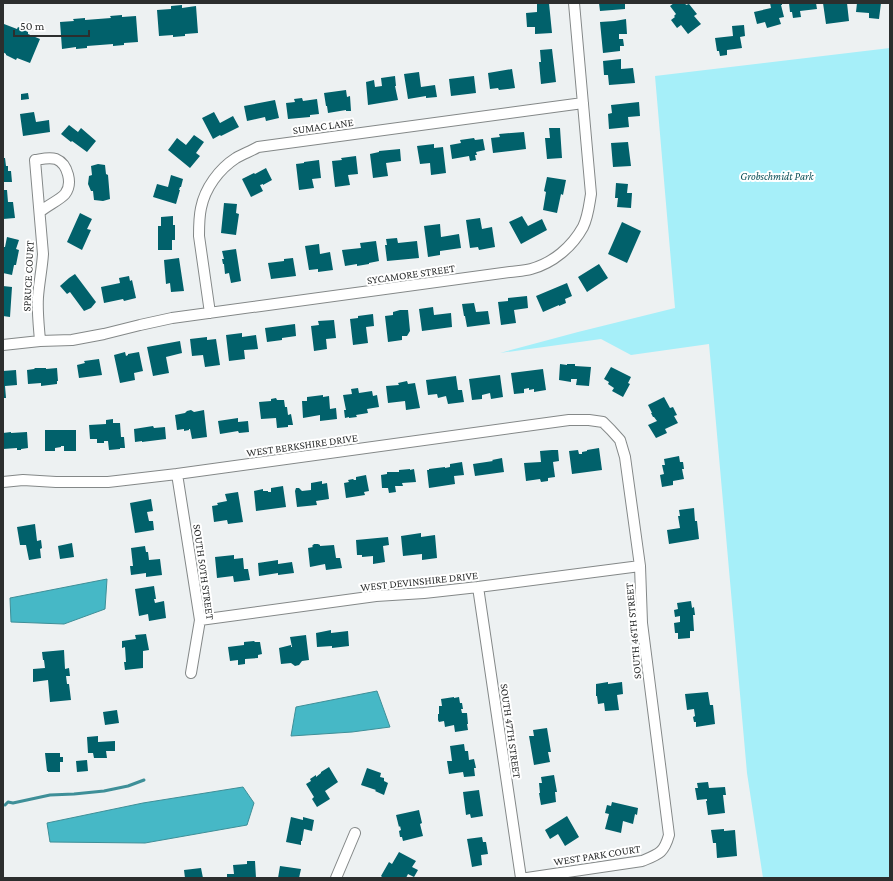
<svg xmlns="http://www.w3.org/2000/svg" width="893" height="881" viewBox="0 0 893 881" font-family="'Crimson Pro',serif">
<rect width="100%" height="100%" fill="#edf1f2"/>
<!-- green -->
<path fill="#a6eff9" d="M890,48V878H763L747,773L709,344L631,355L601,339L500,353L578,332L675,308L655,76Z"/>
<!-- water -->
<path fill="#46b8c6" stroke="#3e8f98" d="M107,579L105,609L64,624L11,622L10,598Z
M377,691L390,727L352,732L291,736L296,707Z
M243,787L254,803L247,825L145,843L50,842L47,823L143,803Z"/>
<g fill="none" stroke-linecap="round" stroke-linejoin="round">
<!-- stream -->
<path stroke="#3e8f98" stroke-width="3" d="M5,805L8,802L13,803L50,795L74,794L104,791L128,786L144,780"/>
</g>
<!-- building -->
<path fill="#01616b" d="M549,3L552,33L535,34V27H527L526,13L537,12V4Z
M599,3H625V9L600,11Z
M674,3H685L686,5L689,4L697,14L694,16L701,24L688,34L681,25L677,28L671,20L675,17L674,16L676,14L670,6Z
M770,3H782V5H781L784,17L779,18L781,24L767,28L765,22L757,24L754,12L771,8Z
M789,3H816L817,9L800,11L801,17L793,18L792,12H790Z
M823,3H847L849,21L826,24Z
M857,3H881L879,19L869,18V13L856,12Z
M182,5V8L196,6L198,33L185,34V36L173,37V35L159,36L157,10L171,9V6Z
M122,15V17L136,16L138,42L124,43V45L113,46V44L87,46V48L76,49V47L62,49L60,22L74,21L73,19L85,18V20L111,18L110,16Z
M626,19L627,34H619V39H623L624,46H620V51L603,53L600,22L615,21Z
M4,24L17,29L18,27L28,32V34L40,39L30,63L17,58L16,60L6,55V54L3,52V27Z
M744,25L745,36L740,37L742,48L727,50V55L720,56L719,51H717L715,38L733,36L732,26Z
M552,49L556,82L541,84L539,62H541L540,50Z
M621,59V69L633,68L635,83L609,85L608,75H604L603,61Z
M512,69L515,88L499,90L498,88L490,89L488,73Z
M419,72L421,87L435,85L437,97L426,98V96L408,99L404,74Z
M395,76L396,86H395L398,100L368,105L366,82L374,80L375,87L382,86L381,78Z
M474,76L476,93L451,96L449,79Z
M346,90L347,97L350,96L351,111H346V110L328,113L327,106H326L324,93Z
M28,93L29,99L21,100V94Z
M302,98L303,101L317,99L319,114L310,115V117L288,119L286,103L295,102L294,99Z
M275,100L279,118L266,121L265,117L247,121L244,106Z
M639,102L640,116L628,117L629,127L609,129L608,114L612,113L611,105Z
M34,112L36,122L49,120L50,132L23,136L20,114Z
M214,112L220,123L233,116L239,127L221,136L220,135L213,139L202,118Z
M69,125L78,132L81,128L96,141L87,152L72,141L71,142L61,134Z
M549,128H560L562,158L547,159L545,138H550Z
M524,132L526,149L493,153L491,138L500,137L499,134Z
M194,135L204,142L196,153L200,156L190,168L168,150L177,138L186,145Z
M474,138L475,140L483,139L485,150L476,152L477,155H475L476,160L470,161L469,156L452,159L450,145L461,143L460,140Z
M628,142L631,166L613,167L611,143Z
M434,144V148L443,147L446,173L431,175L430,163L420,164L417,146Z
M400,149L401,161L386,163L388,176L373,178L370,154L379,152V151Z
M356,156L358,174L348,175L350,185L335,187L332,161L342,160L341,158Z
M3,158H5L6,166H8V171H11L12,182H3Z
M319,160L321,178L312,179L314,188L299,190L296,164L304,163V162Z
M98,164L105,165L106,174L108,175L110,199L103,201L94,200L93,191H91L88,184L89,176L92,175L91,166Z
M266,168L272,180L263,185V184L260,185L263,191L251,197L242,179L254,173L255,174Z
M171,175L183,179L181,187H180L179,190H180L176,204L153,197L157,184L168,187Z
M547,177L566,180L563,195L561,194L557,213L543,210L546,192L544,191Z
M616,183L628,184L627,193H632L631,208L617,207L618,198H615Z
M3,190H7L8,202H13L15,218L3,219Z
M224,203L237,204L236,213L239,214L236,235L221,233Z
M80,213L92,219L87,229L91,230L82,250L67,242Z
M173,216V225H175V240H172V250H158V226H161V217Z
M522,216L528,226L542,219L547,230L521,244L509,222Z
M480,218L482,229L492,227L495,247L479,250L478,247L470,248L466,220Z
M622,222L641,231L627,263L608,254Z
M440,224L441,237L459,234L461,248L440,251V255L428,257L424,226Z
M7,237L19,240L16,249L19,250L16,265H14L12,275L3,273V249L4,247H5Z
M397,238L398,243L417,241L419,258L387,261L385,245H387L386,239Z
M376,241L379,261L369,263V264L357,266V264L345,266L342,250L361,248L360,243Z
M319,244L320,254L330,252L333,270L318,272V269L309,270L305,246Z
M236,249L241,281L231,283L229,273L225,274L224,264H223L222,259H224L222,251Z
M179,258L184,291L171,292L170,283L166,284L164,260Z
M293,258L296,276L271,279L268,263L284,261V259Z
M599,264L608,278L587,292L578,277Z
M75,274L96,302L91,308L84,311L70,292L67,294L60,286L69,278Z
M129,276L130,281L132,280L136,298L124,301L123,299L104,303L101,287L120,283L119,278Z
M567,283L572,296L565,299L566,303L559,306V305L543,312L536,296Z
M3,286L12,287L10,317L3,316Z
M527,296L528,308L514,310L516,323L501,325L498,302L508,301V298Z
M474,303L476,312L488,311L490,324L467,327L465,316H464L462,304Z
M433,307L434,315L451,313L452,327L422,331L419,309Z
M400,310H408L410,331L407,336H402V340L388,342L385,316L393,315V312Z
M373,314L374,326L366,327L368,343L353,345L350,319L358,318V316Z
M334,320L336,338L326,339L327,349L314,351L311,326L319,325L318,321Z
M295,324L296,336L282,338V340L267,342L265,328Z
M242,333V337L256,335L258,349L244,350L245,359L229,361L226,335Z
M207,337V340L216,339L220,365L205,367L203,355L192,356L190,339Z
M180,341L182,353L166,357L169,373L153,376L147,347Z
M125,352L126,356L128,355V354L139,352L143,371L134,373L135,380L120,383L114,355Z
M99,359L102,375L79,378L77,365L85,363L84,361Z
M560,364L567,365V364H575V366L591,367L589,386L576,385L577,379H571V382L559,380Z
M611,367L631,377L628,383L630,384L623,397L612,391L614,388L608,384L609,382L604,379Z
M35,368H46V369L57,368L58,381H57V384L41,386V383L28,384L27,370L34,369Z
M543,369L546,390L534,392V389L529,390V388L524,389V393L514,394L511,373Z
M16,370L17,385L5,386L6,398H3V371Z
M500,375L503,397L491,399L490,393L482,395V399L472,400L469,379Z
M456,376L458,390H462L464,402L448,404L446,396L438,398L437,394L428,395L426,380Z
M407,381L408,384L415,383L420,408L406,410L405,401L388,403L386,386L399,385L398,383Z
M358,388L359,393L372,391L373,396L377,395L379,407L367,409L368,413L356,415L357,417L349,418V417L345,418L344,410H346L343,395L352,394L351,389Z
M323,395V397L329,396L330,409L336,408L337,419L320,421V415L303,418L302,401H307V397Z
M664,397L670,408L673,407L677,415L674,416L678,423L665,429L667,433L656,438L648,425L657,421L654,417H653L651,413H652L648,405Z
M276,398L277,400H284L285,407H287L288,415L291,414L293,425H288V427L277,428L276,418L261,419L259,402L271,401V399Z
M191,410L194,412L204,410L207,437L192,439L190,429H189V430L184,431V429L177,430L175,415L185,413L187,411Z
M238,418V422L248,421L249,432L239,433L238,431L220,434L218,421Z
M113,419V423H120L121,437H124L125,448H120V449L109,450L108,441H104V443H97V439H90L89,425L106,424V420Z
M153,426L154,428L165,427L166,439L142,442V441L135,442L134,429Z
M45,430H76V451H64V446H61V447L55,448V451H45Z
M11,432V433L27,432L28,448L21,449V450H17V448L3,449V433Z
M599,448L602,470L572,474L569,451L578,450L579,454H582V452L587,451V450Z
M552,450H558L559,461L553,462L555,477L548,478V481L541,482L540,479L526,481L524,463L541,462L540,451Z
M679,456L680,462H683L684,469H682L684,479L673,481V485L662,487L660,475L664,474L662,465H665L664,459Z
M502,458L504,472L475,476L473,464L493,461L492,460Z
M462,462L464,475L454,476L455,484L429,488L427,470H429V469L445,467V468L450,467V464Z
M410,469V470L414,469L416,482L402,483L403,486H395L396,492L389,493L388,488H382L381,475L387,474V472H399V470Z
M366,475L369,491L364,492L365,495L346,498L344,483L349,482L348,480L353,479L354,480H356V477Z
M322,481V484L327,483L329,499L316,501L317,505L297,507L295,491L296,488H299L302,491L311,490V483Z
M283,486L286,507L256,511L254,491L263,489V491H268V492H271V488Z
M238,492L243,522L228,524L227,520L214,522L212,506L218,505L217,503L227,501L225,494Z
M151,499L153,511L147,512L149,521H153L154,530L135,533L130,503Z
M694,508L695,521H697L699,539L669,544L667,530L680,528L678,516H680L679,510Z
M35,524L37,541L41,540L42,548L40,549L41,558L29,560L26,545H20L17,527Z
M421,533V537L435,535L437,558L422,560V554L403,556L401,536Z
M388,537L389,545L383,546L385,562L373,564V556L362,557V555H357L356,540Z
M72,543L74,557L60,559L58,546Z
M314,544H318L320,545V546L334,545L336,558H340L342,568L326,570L325,564L310,567L308,548L313,547L312,546Z
M145,546L146,552H148L149,560L160,559L162,575L146,577V573L131,575L130,566H133L131,548Z
M234,555V559L243,558L244,569H248L250,580L234,582L233,576L217,578L215,557Z
M278,560V564L292,562L294,573L278,575V573L259,576L258,563Z
M154,586L156,599H154L155,603L164,601L166,618L149,621L148,614L139,616L135,589Z
M691,601L692,608L694,607L695,615H693L694,631H690V638L678,639V633H675L674,623L680,622V616L675,617L674,610L678,609L677,603Z
M331,630V633L348,631L349,646L332,648V646L317,647L316,633Z
M146,634L149,650L143,651V668L125,670L124,662H126L125,647L122,648V641L136,639L135,635Z
M306,635L309,660L302,661L299,665L295,666L291,663L281,664L279,648L291,645V647H292L290,637Z
M254,641L255,642H260L262,654L258,655V658L245,659V664L238,665V660L230,661L228,647L244,645V642Z
M64,650L65,669L69,668L70,676H66L67,684H69L71,700L50,702L48,680L33,682V669L45,668L44,660H43L42,652Z
M608,682V684L622,682L623,694L617,695L619,710L605,711L604,703L598,704L597,696H596V684Z
M708,692L710,705H713L715,724L696,727V722H694L693,717L695,716L694,709L687,710L685,694Z
M454,697V698L459,697L460,703H462L463,709H461L462,713H467L468,724H467L468,730L455,732L454,725L445,727L444,721L439,722L438,720V714H439V706H442L441,699Z
M117,710L119,723L105,725L103,712Z
M547,728L551,752H548L550,762L534,765L529,736H534L533,730Z
M98,736V742L115,741V751H106L107,758H94L93,753H88L87,737Z
M464,744L465,751H468L469,760L474,759L476,768H474L475,776L464,777L463,772L449,774L447,761H452L450,746Z
M45,753H60V757H63V762H60V772H48V771H47Z
M87,760L88,771L77,772L76,761Z
M329,767L338,782L325,791L330,799L317,807L312,799L314,797L306,784L311,781L310,779L316,775V777L321,773V772Z
M367,768L381,773L380,777L384,778V781L388,783L384,795L375,791L376,790L361,785Z
M554,775L557,792H555L556,802L541,805L539,793H540L539,783H542L541,777Z
M708,782L709,788L725,787L726,795H723L725,813L708,815L706,801H707V799L697,800L695,788H698L697,783Z
M479,790L483,816L471,818L470,814L466,815L463,792Z
M612,802L638,808L637,815L635,814L633,824L623,821L621,833L605,829L609,814L605,813L607,805L611,806Z
M419,810L422,823L420,824L423,836L403,841L402,837H400L399,831L401,830L400,826L399,827L396,815Z
M567,816L579,837L565,846L558,834L550,839L545,830Z
M291,817L303,820V817L314,820L312,831L304,829L302,841H301V845L286,842Z
M724,829V831L735,830L737,856L717,858L716,843H713L711,830Z
M482,837L483,842H486L488,854L481,855L482,865L472,867L467,839Z
M399,852L416,861L412,867L418,870L414,877L408,874L406,878H383L381,876L389,862L392,864Z
M247,861H255L256,878H227V874H234L233,865L247,864Z
M280,866L301,869L299,878H278Z
M201,868L203,878H185L184,870Z"/>
<g fill="none" stroke-linecap="round" stroke-linejoin="round">
<!-- minor casing -->
<g stroke="#848888" stroke-width="12">
<path id="minor" d="M40,212C46,206 60,200 65,194C73,184 68,164 56,159C49,157 42,159 35,160L43,254C42,269 39,283 38,297C37,312 39,327 40,341
M210,313L199,236C199,226 199,217 201,208C205,188 219,169 236,158C243,154 251,151 258,147L583,103
M3,345L40,341L72,340L104,334L140,325L172,318L510,272C517,271 524,271 531,269C553,263 572,247 583,227C588,217 589,206 591,194L574,3
M177,474L200,620L191,673
M3,482L23,480L56,482H108L177,474L569,420H589L603,422L611,430L620,440L625,457L640,566L642,623L669,835C664,853 659,854 642,861L527,878
M478,587L521,878
M200,620L376,596L424,593L478,587L640,566
M336,878L355,833"/>
</g>
<!-- minor -->
<use href="#minor" stroke="#fff" stroke-width="10"/>
</g>
<g text-anchor="middle" stroke-width="4" stroke-linejoin="round" paint-order="stroke">
<!-- street labels -->
<g font-size="11" fill="#2c2e2e" stroke="#fff">
<text transform="translate(323 126) rotate(-8)" y="4">SUMAC LANE</text>
<text transform="translate(411 274) rotate(-8)" y="4">SYCAMORE STREET</text>
<text transform="translate(28 276) rotate(-87)" y="4">SPRUCE COURT</text>
<text transform="translate(302 445) rotate(-8)" y="4">WEST BERKSHIRE DRIVE</text>
<text transform="translate(204 572) rotate(82)" y="4">SOUTH 50TH STREET</text>
<text transform="translate(419 581) rotate(-6)" y="4">WEST DEVINSHIRE DRIVE</text>
<text transform="translate(633 631) rotate(-95)" y="4">SOUTH 46TH STREET</text>
<text transform="translate(511 731) rotate(82)" y="4">SOUTH 47TH STREET</text>
<text transform="translate(597 855) rotate(-9)" y="4">WEST PARK COURT</text>
</g>
<!-- park labels -->
<g font-size="11" font-style="italic" fill="#0e5159" stroke="#fff">
<text x="777" y="180">Grobschmidt Park</text>
</g>
</g>
<!-- border -->
<rect width="893" height="881" fill="none" stroke="#2c2e2e" stroke-width="8"/>
<!-- scale -->
<path d="M14 30v6h75v-6" fill="none" stroke="#2c2e2e" stroke-width="2"/>
<text x="20" y="30" font-size="12" fill="#2c2e2e" stroke="#ffffff" stroke-width="3" paint-order="stroke">50 m</text>
</svg>
